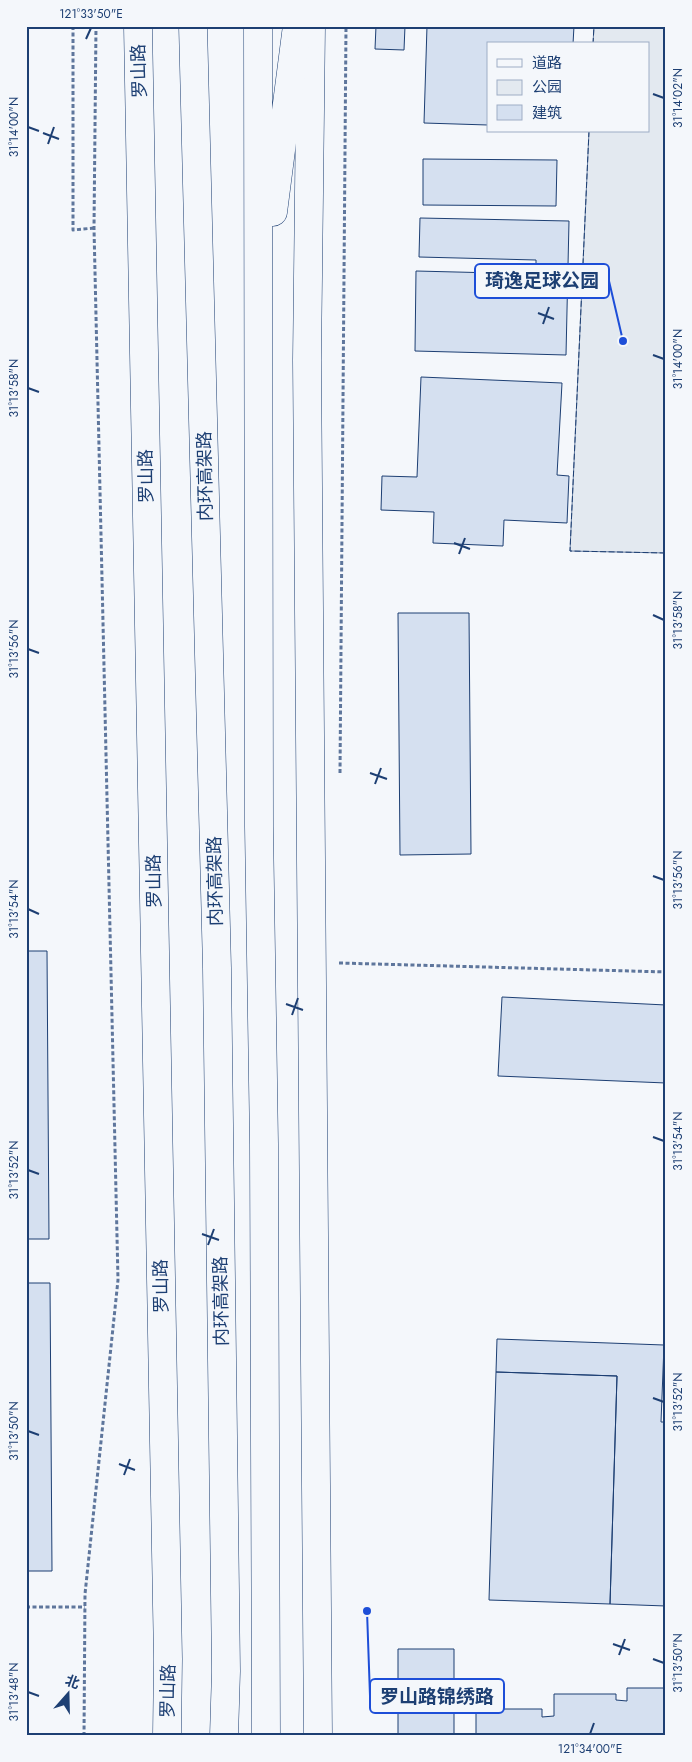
<svg xmlns="http://www.w3.org/2000/svg" width="692" height="1762" viewBox="0 0 692 1762" font-family="Jost,'Noto Sans SC',sans-serif">
<rect width="100%" height="100%" fill="#f4f7fb"/>
<!-- green -->
<path fill="#e3e9f0" stroke="#687fa3" d="M594,26H666V553L570,551L589,131H648V44H593Z"/>
<!-- building -->
<path fill="#d5e0f0" stroke="#1d3f73" d="M376,26H405L404,50L375,49Z
M427,26H574L573,44H488V125L424,123Z
M423,159L557,160L556,206L423,205Z
M420,218L569,221L566,355L415,351L416,271L536,274V260L419,257Z
M421,377L562,383L557,475L569,476L567,523L504,520L503,546L433,543L434,512L381,510L382,476L417,477Z
M398,613H469L471,854L400,855Z
M26,951H47L49,1239H26Z
M502,997L666,1005V1083L498,1076Z
M26,1283H50L52,1571H26Z
M497,1339L664,1345L661,1422H666V1606L610,1604L617,1376L496,1372Z
M496,1372L617,1376L610,1604L489,1600Z
M398,1649H454V1736H398Z
M627,1688H666V1736H476V1709H542V1717L554,1716V1694H616V1700L627,1701Z"/>
<g fill="none" stroke-linecap="round" stroke-linejoin="round">
<!-- primary casing -->
<g stroke="#1d3f73" stroke-width="29">
<path id="primary" d="M138,26L168,1659L167,1736
M311,26L307,360L318,1736"/>
</g>
<!-- trunk casing -->
<g stroke="#1d3f73" stroke-width="29">
<path id="trunk" d="M193,26L217,968L226,1671L224,1736
M258,26L259,827L264,1144L266,1736
M273,212L297,26"/>
</g>
<!-- path -->
<path stroke="#5e769c" stroke-width="3" stroke-dasharray="4 2.5" stroke-linecap="butt" d="M73,26V230L94,228
M340,773L346,26
M339,963L666,972
M26,1607H85
M84,1736L85,1594L118,1280L94,228L96,26"/>
<!-- primary -->
<use href="#primary" stroke="#f4f7fb" stroke-width="28"/>
<!-- trunk -->
<use href="#trunk" stroke="#f4f7fb" stroke-width="28"/>
<!-- fence -->
<path stroke="#1d3f73" stroke-width="1" stroke-dasharray="6 2.5" stroke-linecap="butt" d="M593,44L594,26
M589,131L570,551L666,553"/>
</g>
<!-- ticks -->
<path fill="none" stroke="#1d3f73" stroke-width="2" d="M86,39L91,28M653,94L664,98M28,127L39,131M43,133L59,139M48,144L54,127M538,313L554,319M543,324L549,307M653,355L664,359M28,388L39,392M454,543L470,549M459,554L465,538M653,615L664,620M28,649L39,653M370,773L387,779M375,784L381,768M653,876L664,880M28,909L39,914M286,1004L303,1010M292,1015L298,998M653,1137L664,1141M28,1170L39,1174M202,1234L219,1240M208,1245L214,1229M653,1398L664,1402M28,1431L39,1435M119,1464L135,1470M124,1475L130,1459M613,1644L630,1650M619,1655L625,1639M653,1659L664,1663M28,1692L39,1696M590,1734L594,1723"/>
<g text-anchor="middle" stroke-width="4" stroke-linejoin="round" paint-order="stroke">
<!-- street labels -->
<g font-size="18" fill="#1d3f73" stroke="#f4f7fb">
<text transform="translate(139 71) rotate(-92)" y="6">罗山路</text>
<text transform="translate(146 476) rotate(-91)" y="6">罗山路</text>
<text transform="translate(205 476) rotate(-91)" y="6">内环高架路</text>
<text transform="translate(154 881) rotate(-91)" y="6">罗山路</text>
<text transform="translate(215 881) rotate(-91)" y="6">内环高架路</text>
<text transform="translate(161 1286) rotate(-91)" y="6">罗山路</text>
<text transform="translate(221 1301) rotate(-91)" y="6">内环高架路</text>
<text transform="translate(168 1691) rotate(-89)" y="6">罗山路</text>
</g>
</g>
<!-- callouts -->
<path fill="none" stroke="#1d4ed8" stroke-width="2" d="M623 341L609 281M367 1611L370 1696"/>
<g fill="#1d4ed8" stroke="#f4f7fb" stroke-width="2">
<circle cx="623" cy="341" r="5"/>
<circle cx="367" cy="1611" r="5"/>
</g>
<g fill="#f4f7fb" stroke="#1d4ed8" stroke-width="2">
<rect x="475" y="264" width="134" height="34" rx="5"/>
<rect x="370" y="1679" width="134" height="34" rx="5"/>
</g>
<g font-size="19" text-anchor="middle" font-weight="bold" fill="#1d3f73">
<text x="542" y="287">琦逸足球公园</text>
<text x="437" y="1703">罗山路锦绣路</text>
</g>
<!-- border -->
<rect width="692" height="1762" fill="none" stroke="#f4f7fb" stroke-width="55"/>
<!-- legend -->
<rect x="487" y="42" width="162" height="90" fill="#f4f7fb" stroke="#9eadc5"/>
<rect x="497" y="59" width="25" height="8" fill="#f4f7fb" stroke="#9eadc5"/>
<text x="532" y="68" font-size="15" fill="#1d3f73">道路</text>
<rect x="497" y="80" width="25" height="15" fill="#e3e9f0" stroke="#9eadc5"/>
<text x="532" y="92" font-size="15" fill="#1d3f73">公园</text>
<rect x="497" y="105" width="25" height="15" fill="#d5e0f0" stroke="#9eadc5"/>
<text x="532" y="118" font-size="15" fill="#1d3f73">建筑</text>
<!-- north arrow -->
<g transform="translate(68 1694) rotate(20)" stroke="#f4f7fb" stroke-width="4" paint-order="stroke">
<path d="M0-4L9 19L0 12L-9 19Z" fill="#1d3f73"/>
<text y="-8" font-size="14" font-weight="bold" text-anchor="middle" fill="#1d3f73">北</text>
</g>
<rect x="28" y="28" width="636" height="1706" fill="none" stroke="#1d3f73" stroke-width="2"/>
<g font-size="12" text-anchor="middle" fill="#1d3f73">
<text x="91" y="18">121°33'50"E</text>
<text transform="translate(678 98) rotate(-90)" y="4">31°14'02"N</text>
<text transform="translate(14 127) rotate(-90)" y="4">31°14'00"N</text>
<text transform="translate(678 359) rotate(-90)" y="4">31°14'00"N</text>
<text transform="translate(14 388) rotate(-90)" y="4">31°13'58"N</text>
<text transform="translate(678 620) rotate(-90)" y="4">31°13'58"N</text>
<text transform="translate(14 649) rotate(-90)" y="4">31°13'56"N</text>
<text transform="translate(678 880) rotate(-90)" y="4">31°13'56"N</text>
<text transform="translate(14 909) rotate(-90)" y="4">31°13'54"N</text>
<text transform="translate(678 1141) rotate(-90)" y="4">31°13'54"N</text>
<text transform="translate(14 1170) rotate(-90)" y="4">31°13'52"N</text>
<text transform="translate(678 1402) rotate(-90)" y="4">31°13'52"N</text>
<text transform="translate(14 1431) rotate(-90)" y="4">31°13'50"N</text>
<text transform="translate(678 1663) rotate(-90)" y="4">31°13'50"N</text>
<text transform="translate(14 1692) rotate(-90)" y="4">31°13'48"N</text>
<text x="590" y="1753">121°34'00"E</text>
</g>
</svg>
